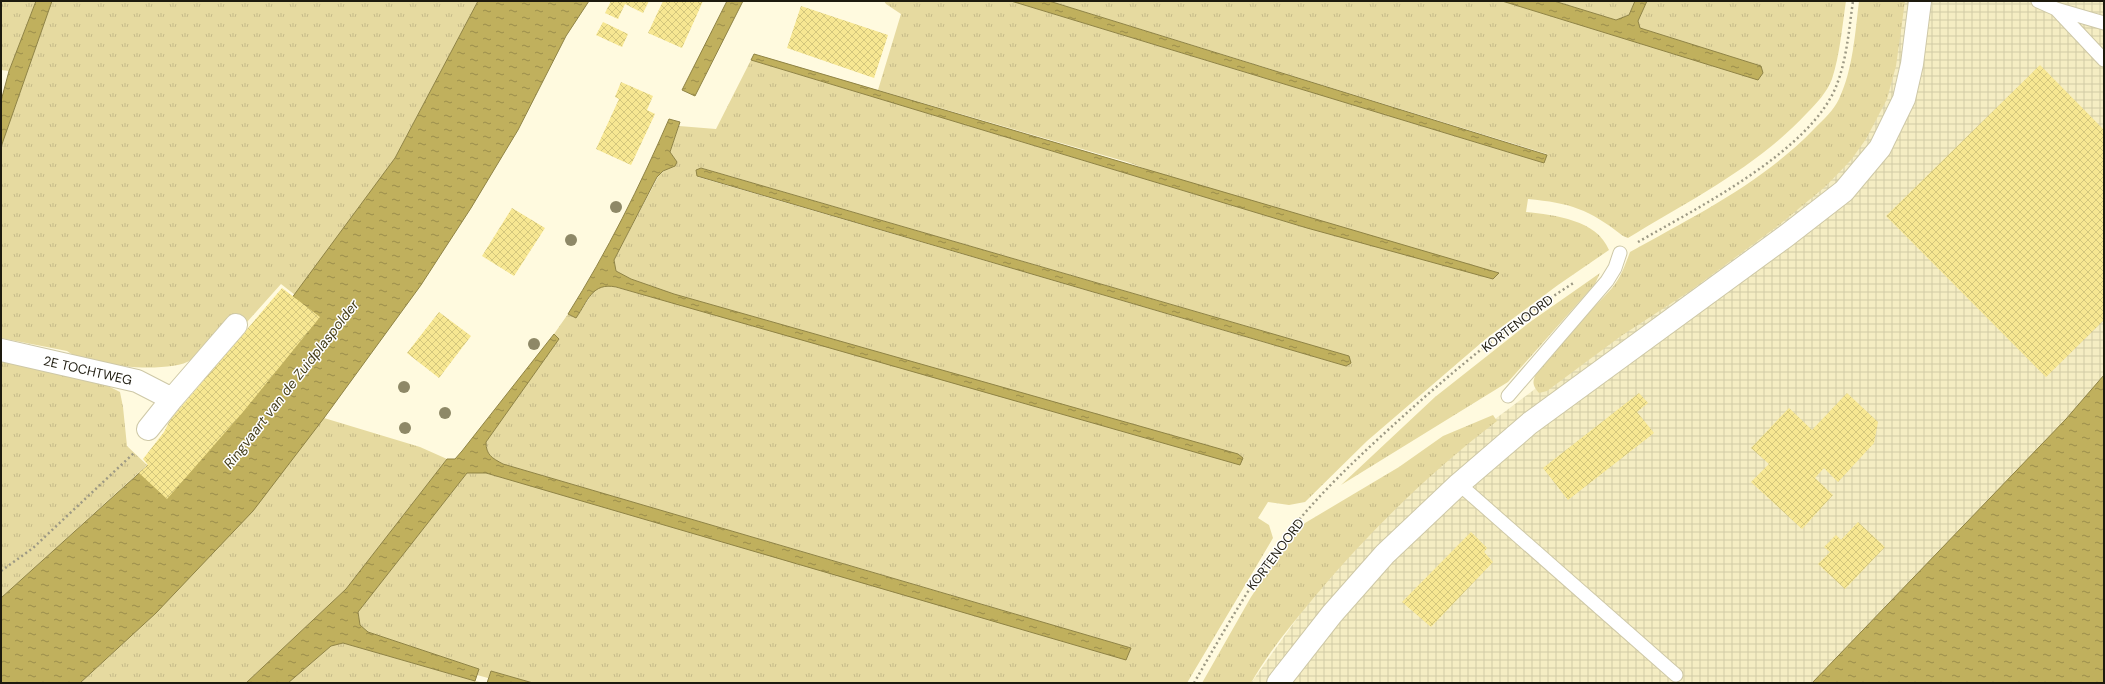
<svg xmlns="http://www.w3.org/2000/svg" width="2105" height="684" viewBox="0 0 2105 684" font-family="'DM Sans',sans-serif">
<defs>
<pattern id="industrial-grid" width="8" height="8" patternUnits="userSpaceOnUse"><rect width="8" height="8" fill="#f5edc3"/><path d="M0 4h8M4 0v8" fill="none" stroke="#d2cba6"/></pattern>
<pattern id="grass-tufts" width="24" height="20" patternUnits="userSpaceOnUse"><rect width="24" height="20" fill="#e6daa0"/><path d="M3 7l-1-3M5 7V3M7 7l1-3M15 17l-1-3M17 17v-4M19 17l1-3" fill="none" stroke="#c5ba89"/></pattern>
<pattern id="water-ripples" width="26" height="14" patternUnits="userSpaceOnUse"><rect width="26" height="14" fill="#c0b05d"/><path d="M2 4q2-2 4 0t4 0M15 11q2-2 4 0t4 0" fill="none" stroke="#9b8e4b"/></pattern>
<pattern id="building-cross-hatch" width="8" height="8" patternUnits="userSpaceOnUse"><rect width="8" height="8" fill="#f7e792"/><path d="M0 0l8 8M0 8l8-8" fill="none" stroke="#d3c67d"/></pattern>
</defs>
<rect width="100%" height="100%" fill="#fffadf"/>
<!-- industrial -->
<path fill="url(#industrial-grid)" d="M1898,1H2104V387L1833,683H1251L1348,547L1487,425L1845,156Z"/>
<!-- grass -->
<path fill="url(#grass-tufts)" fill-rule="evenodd" d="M1,1H36L9,71L1,70Z
M52,1H478L395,158L295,295L281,284L247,322L236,314C222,329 208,348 191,360C170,374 86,367 67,351L1,338V147Z
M884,1H1011L1544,163L1547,154L1049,1H1502L1758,79L1763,73L1761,66L1640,28L1638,21L1647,1H1846C1842,27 1840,54 1832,79C1827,92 1817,103 1807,113C1757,167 1690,200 1628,238L1623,236C1589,209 1570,203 1528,199L1526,212C1555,215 1597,220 1609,250L1558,285L1488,337L1367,441L1305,502L1289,505L1268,502L1258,518L1269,525L1273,538L1187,683H533L491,671L488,678L477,675L479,669L368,632L360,625L358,612L467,473H486L1126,659L1131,648L503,464C492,458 486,455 486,442L559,339L554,334L568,314L576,318L596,288L607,285L1237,454L674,294L631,279L616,271L614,260L658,177C663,170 670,168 677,162L670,152L679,126L716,129L751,60L1307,228L1127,162L878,90L901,14L886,4ZM702,168L1349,356L1351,362L1346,366L698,177L696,170Z
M1554,1H1635L1629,15L1616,20Z
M1859,1H1905L1896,66L1887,99L1866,139L1851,160L1826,186L1779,225L1690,291L1621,336L1547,391L1539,393C1536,389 1532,385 1534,379C1541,354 1593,310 1612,288C1621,277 1625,265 1630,252C1694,216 1762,183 1814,129C1823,120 1834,110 1839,99C1853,69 1855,34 1859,1Z
M1600,273L1595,284L1508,382L1341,485L1435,397L1530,322Z
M1,358L100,382L120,392L123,407L127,446L147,465L1,598Z
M1493,415L1497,421C1430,472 1370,531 1316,595C1293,623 1269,651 1251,683H1202L1251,597L1289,540L1305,523L1399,467L1443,436Z
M324,418L420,447L447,459L346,589L246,683H80L156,613Z
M343,643L475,681L486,683H288L331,646Z"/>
<!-- water -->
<path fill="url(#water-ripples)" stroke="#8f8345" d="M36,1H52L1,147V101L9,71Z
M478,1H589L566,36L518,130L471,208L421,285L324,418L253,511L156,613L80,683H1V598L147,466L252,352L395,158Z
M727,1H743L695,96L682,90Z
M1011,1H1049L1547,155L1544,163Z
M1502,1H1554L1616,20L1629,15L1635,1H1647L1638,21L1640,28L1761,66L1763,73L1758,80Z
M754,54L1499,273L1493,279L1307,228L751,60Z
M669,119L680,122L670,152L677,162L675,166L663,171L657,177L614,260L616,271L631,279L674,294L1238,454L1243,458L1240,465L616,287C592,282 588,301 576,318L568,314C607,252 640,186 669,119Z
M701,168L1349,356L1351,363L1346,366L697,176L696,170Z
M554,334L559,339L486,442C486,455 492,458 503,464L1131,648L1126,660L486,473H467L358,612L360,625L368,632L479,669L475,681L343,643L331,646L288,683H246L346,589L447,459H455L462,451Z
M2104,375V683H1812L2066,419Z
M491,671L533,683H487Z"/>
<!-- building -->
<path fill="url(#building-cross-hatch)" d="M611,1H649L643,13L625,4L618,19L605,13Z
M663,1H703L682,48L648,33Z
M801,6L888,35L874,78L787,48Z
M603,22L628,34L622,47L596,35Z
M2040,65L2104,130V320L2046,377L1886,216Z
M621,82L653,96L647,110L655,114L631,165L596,149L619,99L615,97Z
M512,208L545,228L514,276L482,256Z
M282,288L320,317L243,412L167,499L139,473L148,465L143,459L164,432L170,420Z
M439,312L471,336L439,378L407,353Z
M1639,393L1648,403L1637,412L1654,433L1568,500L1543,468Z
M1847,393L1878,422L1874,443L1838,482L1824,468L1815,478L1833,495L1802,529L1751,482L1769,464L1751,448L1789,408L1812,430Z
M1858,522L1885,547L1845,589L1818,564L1830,552L1824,547L1836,535L1841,540Z
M1471,532L1487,548L1484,552L1493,562L1431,627L1402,602Z"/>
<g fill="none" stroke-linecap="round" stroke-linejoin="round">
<!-- service casing -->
<g stroke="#cec8a7" stroke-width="15">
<path id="service" d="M2038,1L2056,9L2104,23
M2056,9L2104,60
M1508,396L1607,281L1615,268L1620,253
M1459,484L1676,675"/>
</g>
<!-- minor casing -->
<g stroke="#cec8a7" stroke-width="24">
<path id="minor" d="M1,350L137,381L172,399
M148,429L172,399L236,325"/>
</g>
<!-- tertiary casing -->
<g stroke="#cec8a7" stroke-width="24">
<path id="tertiary" d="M1278,683L1332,614L1385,554L1459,484L1530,423L1786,236L1844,191L1880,148L1904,99L1912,64L1920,1"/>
</g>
<!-- path -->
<path stroke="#9d9984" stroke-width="2.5" stroke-dasharray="2 3" stroke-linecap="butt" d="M1638,242C1697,208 1813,150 1837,84C1847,58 1849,29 1853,1
M1,571L33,548L135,452
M1194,683C1221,636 1248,588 1280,544C1312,500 1358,457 1399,420C1454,370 1512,322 1575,282"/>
<!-- service -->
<use href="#service" stroke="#fff" stroke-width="13"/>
<!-- minor -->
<use href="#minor" stroke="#fff" stroke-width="22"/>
<!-- tertiary -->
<use href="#tertiary" stroke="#fff" stroke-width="22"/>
</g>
<!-- trees -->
<g fill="#8e8867">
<circle cx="616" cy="207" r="6"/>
<circle cx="571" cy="240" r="6"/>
<circle cx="534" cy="344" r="6"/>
<circle cx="404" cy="387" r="6"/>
<circle cx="445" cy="413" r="6"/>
<circle cx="405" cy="428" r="6"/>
</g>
<g text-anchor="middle" stroke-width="3" stroke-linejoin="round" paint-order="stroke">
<!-- street labels -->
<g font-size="13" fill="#1d1a0e" stroke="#fff">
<text transform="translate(1517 323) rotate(-37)" y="5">KORTENOORD</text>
<text transform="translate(88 370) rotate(13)" y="5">2E TOCHTWEG</text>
<text transform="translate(1275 554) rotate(-53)" y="5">KORTENOORD</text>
</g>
<!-- water labels -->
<g font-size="14" font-style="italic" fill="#433c18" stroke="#fff">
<text transform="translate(291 384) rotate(-52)" y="5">Ringvaart van de Zuidplaspolder</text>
</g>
</g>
<!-- border -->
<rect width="2105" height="684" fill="none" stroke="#1d1a0e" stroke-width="4"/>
</svg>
